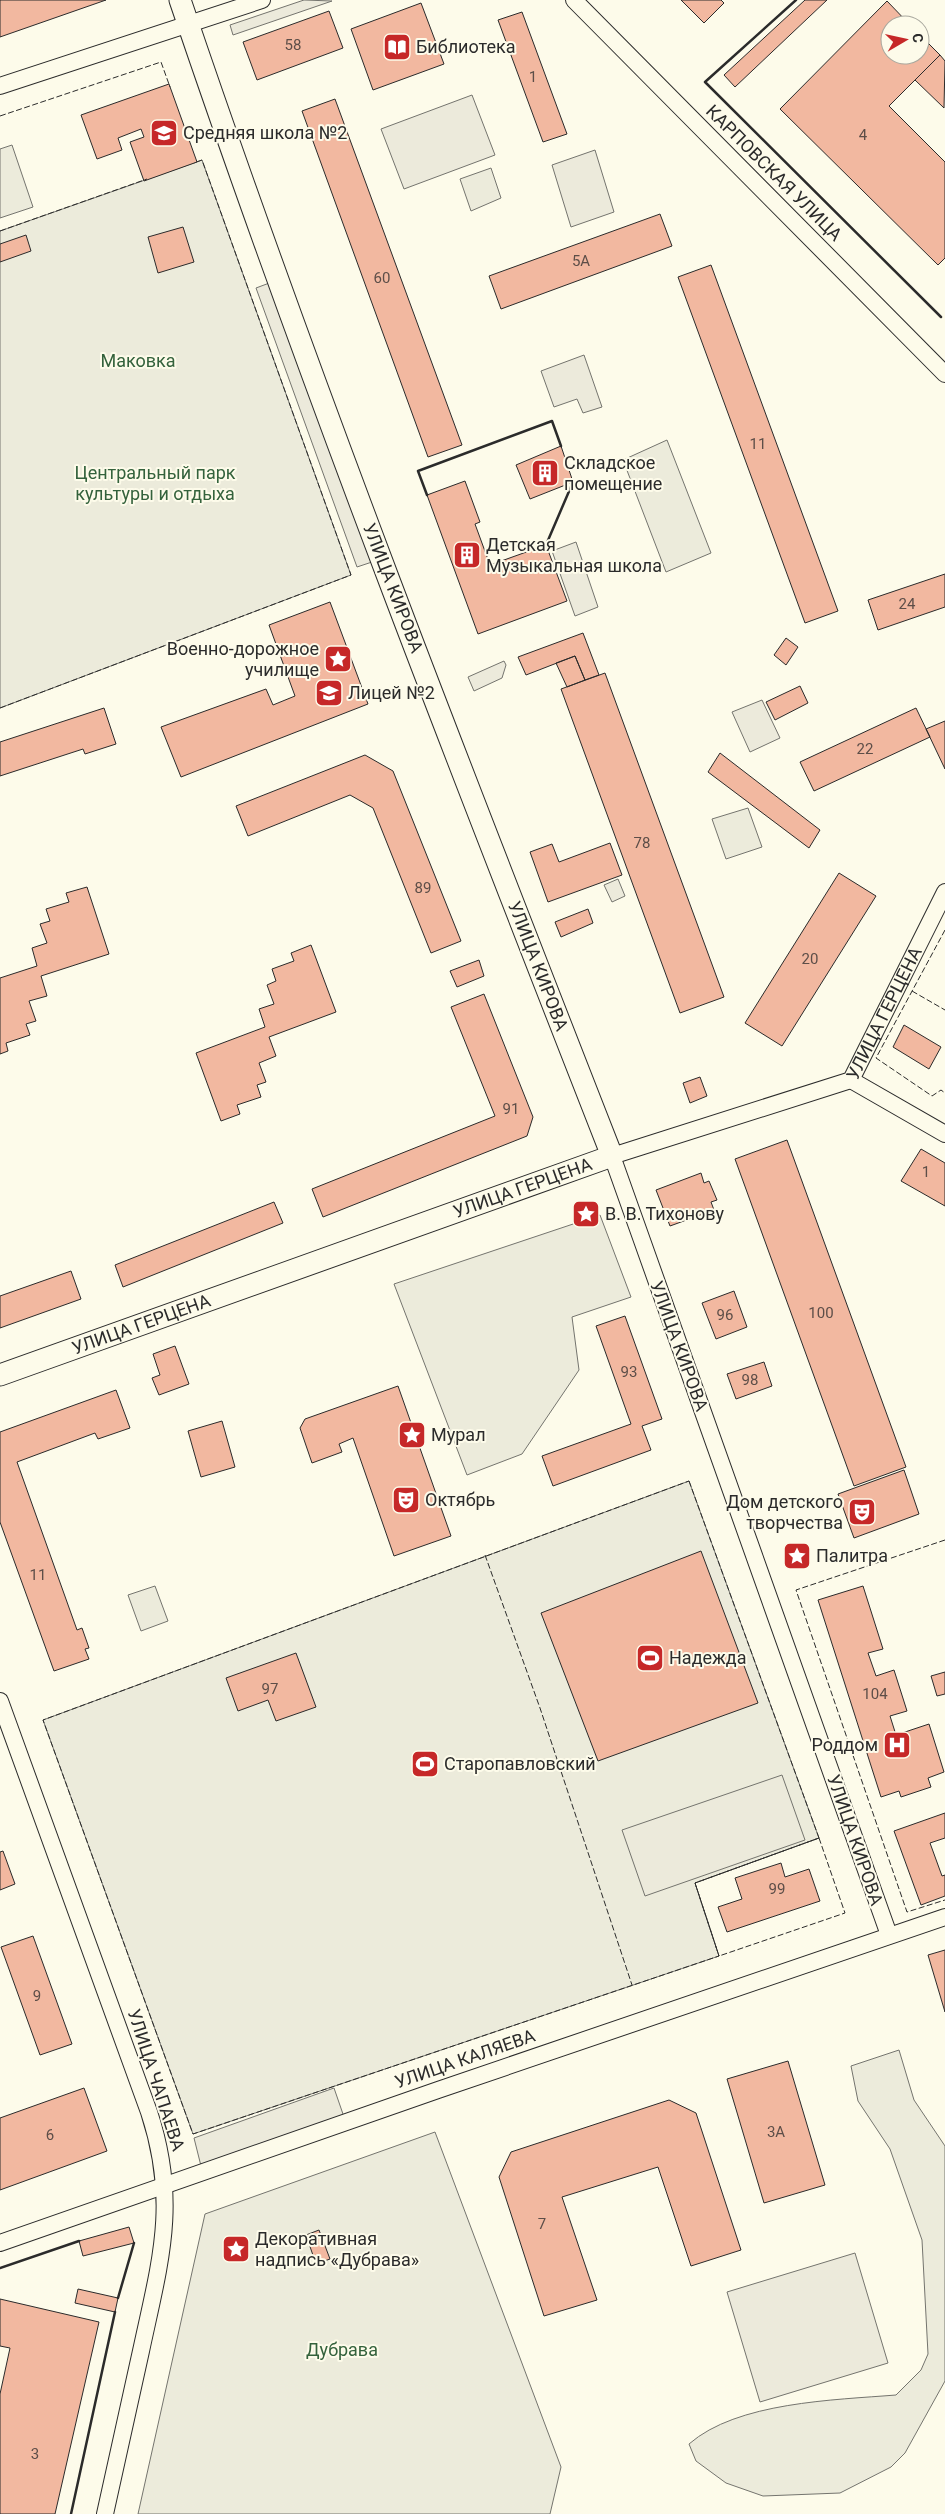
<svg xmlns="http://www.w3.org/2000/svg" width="945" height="2514" viewBox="0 0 945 2514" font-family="Roboto,sans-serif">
<rect width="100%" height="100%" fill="#fdfbea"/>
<!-- green -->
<path fill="#ecebdb" stroke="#74746e" d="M12,145L33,207L0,218V149Z
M202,160L351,575L0,708V231Z
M491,168L501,198L471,211L460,179Z
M667,440L711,553L666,572L623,460Z
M748,808L762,847L726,859L712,819Z
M600,1215L631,1297L572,1317L579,1370L522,1454L467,1475L394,1284Z
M689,1481L819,1838L695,1883L719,1956L193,2134L43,1720Z
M155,1586L168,1621L141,1631L128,1595Z
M899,2050L914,2100L945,2146V2381L905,2453L891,2467L840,2493L763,2496L726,2483L696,2461L689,2444C737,2402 834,2400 896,2395L921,2370L928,2354L922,2240L890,2149L858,2101L851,2066Z
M435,2132L561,2467L550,2514H138L205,2214Z"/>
<!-- parking -->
<path fill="#eceadb" stroke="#74746e" d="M304,0L332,1L233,35L230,25Z
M472,95L495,155L404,189L381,129Z
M595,150L614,212L571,227L552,165Z
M272,282L372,562L357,567L256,288Z
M584,355L602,407L583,413L577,399L554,407L541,371Z
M576,542L598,607L575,616L552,551Z
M504,661L506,665L502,678L474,691L468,677Z
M762,700L780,738L750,752L732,712Z
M618,879L625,896L612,902L604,885Z
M782,1775L805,1840L645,1896L622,1830Z
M334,2088L344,2117L201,2166L194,2138Z
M855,2253L888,2363L760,2402L727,2292Z"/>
<!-- building -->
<path fill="#f2b8a0" stroke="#2b2b2b" d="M0,0H106L0,37Z
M681,0H721L724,3L704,23Z
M805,0H827L735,87L724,75Z
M887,1L910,25H890V55H920V35L940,55L889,106L945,162V258L938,265L780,109Z
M421,3L444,64L373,90L351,29Z
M329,11L343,48L257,80L243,42Z
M522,12L567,134L543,142L498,20Z
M940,55L945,61L944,108L915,80Z
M169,84L197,162L144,181L130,142L144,137L141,129L118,138L122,150L97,159L81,115Z
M335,99L462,445L428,457L302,111Z
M660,214L672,246L501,309L489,276Z
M183,227L194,262L158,273L148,237Z
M26,235L31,251L0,262V244Z
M711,265L838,611L805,623L678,277Z
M561,446L573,482L530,499L516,465Z
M465,481L480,522L475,524L490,565L546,545L567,601L478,634L427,495Z
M945,574V607L878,630L868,600Z
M330,602L368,704L181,777L161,727L266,689L273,705L295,696L269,625Z
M583,633L599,675L585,680L575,656L526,675L518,657Z
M786,638L798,647L786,665L774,655Z
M575,656L585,680L567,687L556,663Z
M605,673L724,997L680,1013L561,689Z
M800,686L808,703L775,720L766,702Z
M104,708L116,744L85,754L83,749L0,776V742Z
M916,708L930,737L814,791L800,762Z
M945,721V769L926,729Z
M720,753L820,830L809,848L708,772Z
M365,755L393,771L461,941L431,953L373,808L350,795L248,836L236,806Z
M610,843L622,875L548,902L530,852L552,844L559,862Z
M839,873L876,896L782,1046L745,1023Z
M87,887L109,954L41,976L47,996L29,1001L36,1021L26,1024L30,1035L6,1043L8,1051L0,1054V978L37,966L32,948L47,943L40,924L50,921L46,909L69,902L66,893Z
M588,909L593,923L561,937L555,922Z
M311,945L336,1012L269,1037L276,1056L259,1063L266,1082L257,1085L261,1097L237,1105L240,1114L221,1121L196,1053L265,1027L259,1009L274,1004L267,985L276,981L272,969L294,961L291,953Z
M479,960L484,976L457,987L450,971Z
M484,994L533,1117L527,1136L323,1217L312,1189L495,1116L451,1007Z
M904,1025L941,1047L929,1069L893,1047Z
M700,1077L707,1096L690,1103L683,1083Z
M787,1140L906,1467L854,1486L735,1159Z
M921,1149L945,1163V1206L901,1181Z
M701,1173L704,1183L709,1181L717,1200L711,1202L714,1210L670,1226L656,1190Z
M274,1202L283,1223L123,1287L115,1265Z
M71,1271L81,1299L0,1328V1296Z
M734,1291L747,1327L716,1339L702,1303Z
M625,1316L662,1419L642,1426L651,1450L553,1486L542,1456L631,1424L596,1326Z
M175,1346L189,1384L159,1395L152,1378L160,1375L153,1354Z
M764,1362L772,1386L736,1399L727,1374Z
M398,1386L451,1536L394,1556L353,1438L339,1444L342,1452L312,1463L300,1428L305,1419Z
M116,1390L130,1428L98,1439L95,1433L17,1462L77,1630L82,1628L89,1648L85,1649L89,1659L54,1671L0,1522V1432Z
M222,1421L235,1467L201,1477L188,1431Z
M904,1470L919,1514L854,1538L838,1494Z
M701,1551L758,1703L598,1761L541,1613Z
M863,1586L883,1649L868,1653L876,1676L894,1670L907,1711L890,1716L896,1735L929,1724L944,1772L928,1778L931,1787L901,1797L899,1791L881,1797L818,1600Z
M296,1653L316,1707L276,1721L268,1700L238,1711L226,1678Z
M945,1672V1694L937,1696L931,1676Z
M945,1813V1838L930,1843L942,1876L945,1875V1896L921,1905L894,1831Z
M3,1851L15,1884L0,1890V1852Z
M781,1863L785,1877L809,1869L820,1901L727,1932L718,1907L742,1899L735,1878Z
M33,1936L72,2044L40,2055L1,1947Z
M945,1950V2012L928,1955Z
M788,2061L825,2185L764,2203L727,2079Z
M84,2088L107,2151L0,2190V2118Z
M669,2100L696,2113L741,2250L691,2266L658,2167L562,2197L597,2300L544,2316L499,2177L511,2152Z
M129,2227L134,2243L83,2256L79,2241Z
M319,2230L330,2259L316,2264L306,2235Z
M78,2289L118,2298L115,2312L75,2303Z
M0,2299L99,2322L55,2514H0V2394L10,2348L0,2346Z"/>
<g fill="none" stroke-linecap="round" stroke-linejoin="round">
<!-- minor casing -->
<g stroke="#2b2b2b" stroke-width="18">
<g id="minor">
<path d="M574,0L945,374"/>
<path d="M0,86L262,0"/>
<path d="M851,1080L945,1134"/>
<path d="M0,1701L149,2112C179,2203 160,2262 141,2351C129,2405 117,2460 105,2514"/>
<path id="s1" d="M889,1935L612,1156L851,1080L945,892"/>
<path d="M0,2243L438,2090L945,1917"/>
</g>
</g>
<!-- tertiary casing -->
<g stroke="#2b2b2b" stroke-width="23">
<g id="tertiary">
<path id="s2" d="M0,1375L612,1156C462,773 312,390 180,0"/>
</g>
</g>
<!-- minor -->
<use href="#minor" stroke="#fdfbea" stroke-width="16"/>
<!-- tertiary -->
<use href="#tertiary" stroke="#fdfbea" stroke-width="21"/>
<!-- fence -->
<path stroke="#2b2b2b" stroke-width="1" stroke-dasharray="6 2.5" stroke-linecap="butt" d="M0,116L161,62L170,87
M0,231L147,179
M0,708L351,575L202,160L194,163
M945,930L876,1058L932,1096L941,1090L945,1093
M912,991L945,1010
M689,1481L819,1838L695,1883L719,1956L193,2134L43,1720Z
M945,1540L796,1590L907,1912L945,1900
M485,1555L540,1708L632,1985
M819,1838L845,1913L719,1956L695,1883Z"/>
<!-- wall -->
<path stroke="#2b2b2b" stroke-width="2.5" d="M796,0L705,82L941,317
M427,495L418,471L552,421L561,446
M546,545L573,482
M0,2268L79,2241
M118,2298L134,2243
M71,2514L115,2312"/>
</g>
<!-- icons -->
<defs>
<g id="library-square" transform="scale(1.4375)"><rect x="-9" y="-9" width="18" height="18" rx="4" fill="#c62828" stroke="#fdfbea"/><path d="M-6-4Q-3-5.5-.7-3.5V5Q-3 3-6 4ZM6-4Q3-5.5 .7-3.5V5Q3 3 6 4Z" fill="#fff"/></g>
<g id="school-square" transform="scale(1.4375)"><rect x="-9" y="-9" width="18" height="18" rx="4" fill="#c62828" stroke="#fdfbea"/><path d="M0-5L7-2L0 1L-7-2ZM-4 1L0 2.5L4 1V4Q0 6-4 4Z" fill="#fff"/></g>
<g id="building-square" transform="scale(1.4375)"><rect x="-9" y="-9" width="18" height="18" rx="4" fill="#c62828" stroke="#fdfbea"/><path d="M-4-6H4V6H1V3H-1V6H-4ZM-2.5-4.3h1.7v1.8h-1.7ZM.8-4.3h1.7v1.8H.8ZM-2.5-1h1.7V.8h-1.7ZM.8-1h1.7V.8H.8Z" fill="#fff"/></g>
<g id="sight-square" transform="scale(1.4375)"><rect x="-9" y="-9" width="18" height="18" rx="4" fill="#c62828" stroke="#fdfbea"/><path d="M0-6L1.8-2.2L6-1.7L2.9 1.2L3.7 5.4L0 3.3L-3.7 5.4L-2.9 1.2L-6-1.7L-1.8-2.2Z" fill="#fff"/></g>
<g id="theatre-square" transform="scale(1.4375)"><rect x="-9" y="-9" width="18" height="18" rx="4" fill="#c62828" stroke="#fdfbea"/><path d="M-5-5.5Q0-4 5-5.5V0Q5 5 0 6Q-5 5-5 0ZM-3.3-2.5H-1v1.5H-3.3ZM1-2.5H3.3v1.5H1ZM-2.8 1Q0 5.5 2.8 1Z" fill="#fff"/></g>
<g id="stadium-square" transform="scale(1.4375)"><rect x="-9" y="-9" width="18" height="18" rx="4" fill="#c62828" stroke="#fdfbea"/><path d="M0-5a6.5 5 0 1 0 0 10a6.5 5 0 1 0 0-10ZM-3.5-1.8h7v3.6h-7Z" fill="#fff"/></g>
<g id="hospital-square" transform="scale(1.4375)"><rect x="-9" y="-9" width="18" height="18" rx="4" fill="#c62828" stroke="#fdfbea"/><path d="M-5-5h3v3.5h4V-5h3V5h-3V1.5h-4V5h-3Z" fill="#fff"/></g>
</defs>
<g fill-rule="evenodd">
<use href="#library-square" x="397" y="47"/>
<use href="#school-square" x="164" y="133"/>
<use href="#building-square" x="545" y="473"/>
<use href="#building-square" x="467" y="555"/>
<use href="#sight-square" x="338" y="659"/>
<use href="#school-square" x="329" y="693"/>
<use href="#sight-square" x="586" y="1214"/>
<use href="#sight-square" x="412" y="1435"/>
<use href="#theatre-square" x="406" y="1500"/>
<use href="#theatre-square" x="862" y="1512"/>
<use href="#sight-square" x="797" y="1556"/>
<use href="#stadium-square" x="650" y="1658"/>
<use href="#hospital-square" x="897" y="1745"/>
<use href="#stadium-square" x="425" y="1764"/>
<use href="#sight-square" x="236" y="2249"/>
</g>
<g text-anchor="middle" stroke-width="4" stroke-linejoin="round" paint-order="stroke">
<!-- number labels -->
<g font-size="15" fill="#5d4e48">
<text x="293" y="50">58</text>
<text x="533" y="82">1</text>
<text x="863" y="140">4</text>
<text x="581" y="266">5А</text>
<text x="382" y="283">60</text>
<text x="758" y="449">11</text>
<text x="907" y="609">24</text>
<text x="865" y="754">22</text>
<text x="642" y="848">78</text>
<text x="423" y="893">89</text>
<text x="810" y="964">20</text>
<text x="511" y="1114">91</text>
<text x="926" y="1177">1</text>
<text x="821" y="1318">100</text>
<text x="725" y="1320">96</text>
<text x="629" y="1377">93</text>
<text x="750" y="1385">98</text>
<text x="38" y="1580">11</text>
<text x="270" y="1694">97</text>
<text x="875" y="1699">104</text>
<text x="777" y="1894">99</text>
<text x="37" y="2001">9</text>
<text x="776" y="2137">3А</text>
<text x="50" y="2140">6</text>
<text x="542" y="2229">7</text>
<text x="35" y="2459">3</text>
</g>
<!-- poi labels -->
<g font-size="18" fill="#2b2b2b" stroke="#fdfbea" text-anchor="start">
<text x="416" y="53">Библиотека</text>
<text x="183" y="139">Средняя школа №2</text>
<text x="564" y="469">Складское<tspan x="564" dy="21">помещение</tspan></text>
<text x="486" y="551">Детская<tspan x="486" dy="21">Музыкальная школа</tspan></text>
<text x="319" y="655" text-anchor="end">Военно-дорожное<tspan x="319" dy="21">училище</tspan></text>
<text x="348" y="699">Лицей №2</text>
<text x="605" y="1220">В. В. Тихонову</text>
<text x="431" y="1441">Мурал</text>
<text x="425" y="1506">Октябрь</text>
<text x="843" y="1508" text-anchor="end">Дом детского<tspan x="843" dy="21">творчества</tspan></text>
<text x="816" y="1562">Палитра</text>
<text x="669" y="1664">Надежда</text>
<text x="878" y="1751" text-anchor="end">Роддом</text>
<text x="444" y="1770">Старопавловский</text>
<text x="255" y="2245">Декоративная<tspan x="255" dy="21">надпись «Дубрава»</tspan></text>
</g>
<!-- street labels -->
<g font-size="18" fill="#2b2b2b" stroke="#fdfbea">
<text transform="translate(774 173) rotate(45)" y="6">КАРПОВСКАЯ УЛИЦА</text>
<text transform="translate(393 588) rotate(69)" y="6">УЛИЦА КИРОВА</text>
<text transform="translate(538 966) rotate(69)" y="6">УЛИЦА КИРОВА</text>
<text dy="6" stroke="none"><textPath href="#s1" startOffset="1152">УЛИЦА ГЕРЦЕНА</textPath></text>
<text dy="6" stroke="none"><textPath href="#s2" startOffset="555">УЛИЦА ГЕРЦЕНА</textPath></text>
<text dy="6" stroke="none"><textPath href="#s2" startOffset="150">УЛИЦА ГЕРЦЕНА</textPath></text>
<text transform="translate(679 1346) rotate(70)" y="6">УЛИЦА КИРОВА</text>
<text transform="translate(855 1840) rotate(71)" y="6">УЛИЦА КИРОВА</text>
<text transform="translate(465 2059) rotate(-19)" y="6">УЛИЦА КАЛЯЕВА</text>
<text transform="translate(156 2080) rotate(72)" y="6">УЛИЦА ЧАПАЕВА</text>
</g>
<!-- park labels -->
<g font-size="18" fill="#34623c" stroke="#fdfbea">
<text x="138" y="367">Маковка</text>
<text x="155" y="479">Центральный парк<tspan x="155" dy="21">культуры и отдыха</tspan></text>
<text x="342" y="2356">Дубрава</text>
</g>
</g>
<!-- north arrow -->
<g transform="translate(905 40) rotate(81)"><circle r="24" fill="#fdfbea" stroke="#a9a89e"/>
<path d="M0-4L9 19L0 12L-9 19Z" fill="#c62828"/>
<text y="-8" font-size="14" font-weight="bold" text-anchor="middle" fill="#2b2b2b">С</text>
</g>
</svg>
